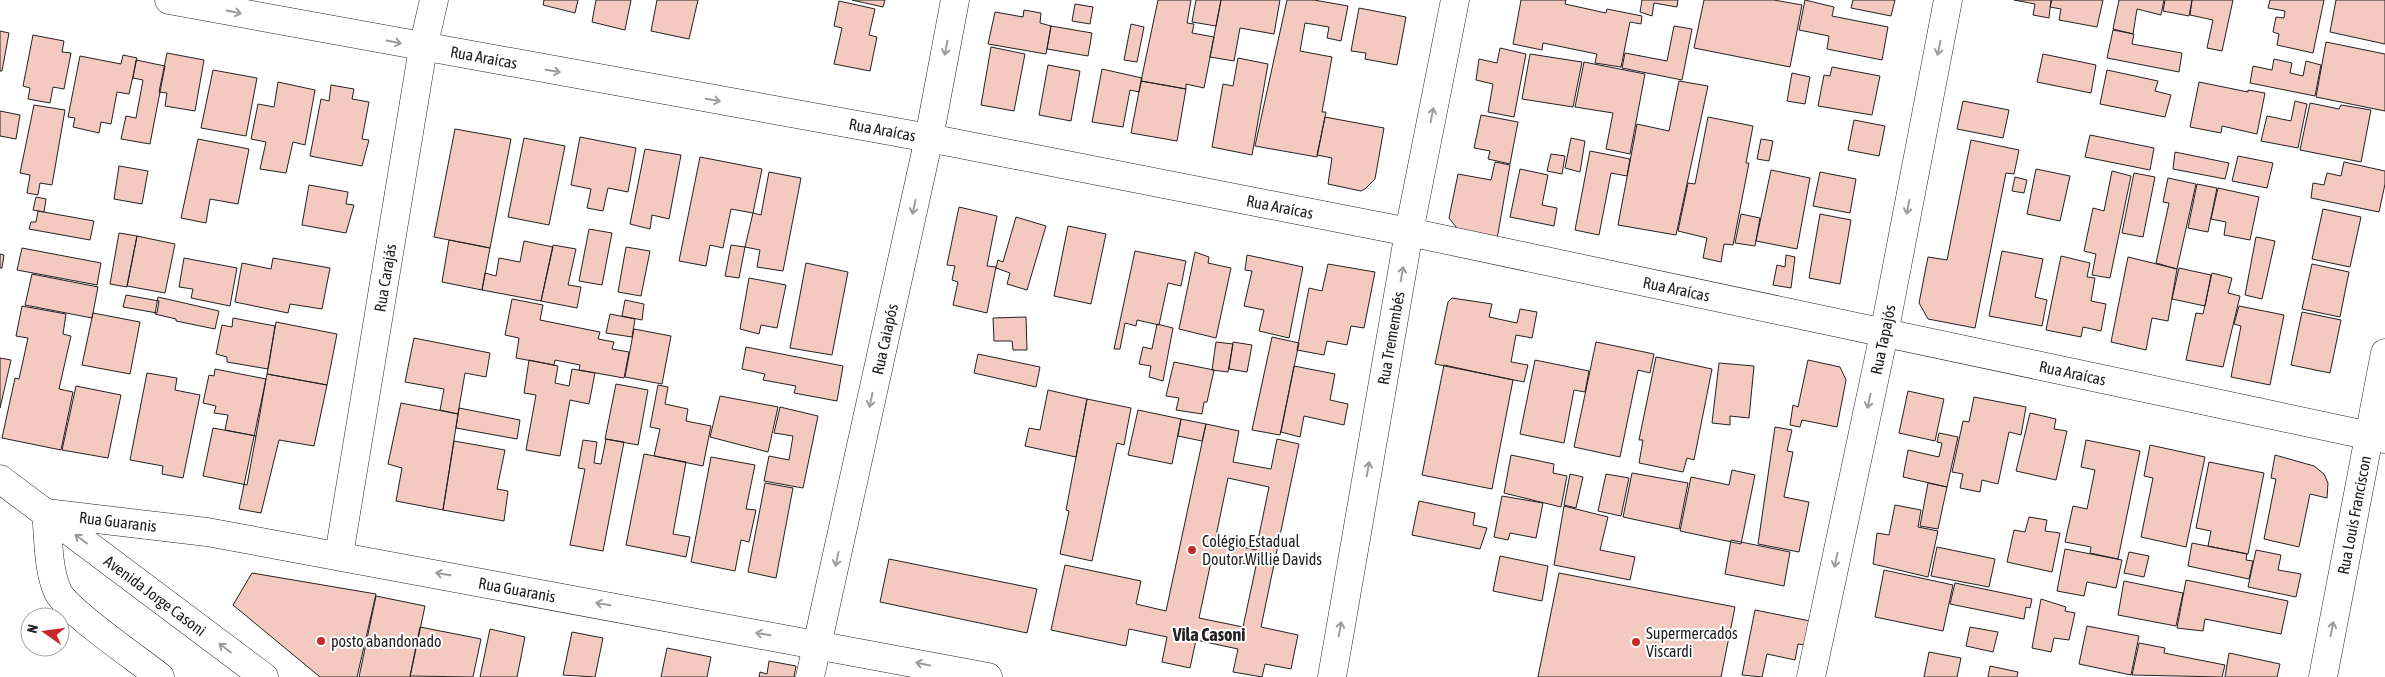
<svg xmlns="http://www.w3.org/2000/svg" width="2385" height="677" viewBox="0 0 2385 677" font-family="'Asap Condensed',sans-serif">
<rect width="100%" height="100%" fill="#fff"/>
<!-- building -->
<path fill="#f3c9c0" stroke="#222" fill-rule="evenodd" d="M544,0H578L575,13L543,5Z
M596,0H631L625,30L592,22Z
M657,0H698L689,39L651,31Z
M852,0H885L883,7Z
M1158,0H1191L1187,23L1194,24L1192,33L1214,37L1204,88L1186,84V89L1141,81Z
M1196,0H1221L1216,26L1192,22Z
M1221,0H1280L1274,34L1240,28L1234,61L1210,57Z
M1287,0H1314L1348,6L1341,41L1327,38L1329,27L1305,23L1300,51L1332,57L1322,112H1326L1317,157L1255,146Z
M1521,0H1566L1565,4L1606,13L1607,9L1642,16L1641,24L1630,22L1621,67L1595,63L1597,54L1543,43L1542,50L1513,44Z
M1642,0H1678L1677,7L1654,3L1652,16L1640,12Z
M1704,0H1774L1802,5L1790,67L1694,48Z
M1805,0L1834,7L1832,16L1888,27L1882,60L1827,49L1829,36L1799,30Z
M1853,0H1895L1891,16L1851,8Z
M2014,0H2051L2049,18L2033,15L2035,4Z
M2052,0H2103L2097,27L2059,20L2061,9L2050,7Z
M2119,0H2164L2161,15L2137,9L2133,34L2113,29Z
M2165,0H2192L2189,16L2163,11Z
M2192,0H2233L2222,51L2207,48L2213,20L2190,15Z
M2270,0H2324L2313,53L2277,45L2279,34L2273,32L2276,17L2284,18L2285,11L2268,8Z
M2336,0H2385V44L2330,32Z
M839,1L875,9L869,35L877,37L870,71L834,64L842,28L834,26Z
M1075,4L1093,7L1090,24L1072,21Z
M1359,8L1406,17L1397,65L1365,59L1366,53L1351,51Z
M1024,10L1041,13L1040,23L1051,26L1046,54L988,44L995,12L1023,17Z
M1131,24L1144,27L1137,62L1124,60Z
M1051,26L1092,33L1088,56L1047,49Z
M1674,26L1692,29L1682,80L1622,68L1625,53L1667,61Z
M2113,30L2134,34L2132,44L2182,53L2179,72L2107,58Z
M0,31L9,33L2,71H0Z
M33,35L64,41L62,52L71,53L64,89L53,87L50,103L28,99L30,88L23,86Z
M2326,42L2385,54V111L2316,97Z
M991,47L1025,54L1014,111L981,105Z
M1500,48L1526,54L1514,117L1488,112L1493,84L1476,80L1479,59L1497,63Z
M167,53L204,60L195,111L165,106L167,93L159,92Z
M1530,54L1582,62L1573,107L1522,99Z
M2043,54L2096,65L2091,93L2037,82Z
M123,55L137,58L129,94L117,92L111,124L101,122L99,133L73,127L75,118L68,117L80,56L121,64Z
M1238,58L1268,64L1252,155L1212,147L1223,84L1233,86Z
M2274,59L2292,63L2290,73L2303,76L2306,61L2321,65L2315,96L2250,83L2253,66L2272,70Z
M136,60L165,66L150,144L121,139L126,116L136,118L143,80L133,78Z
M1584,62L1645,74L1630,154L1606,149L1613,113L1575,107Z
M1048,65L1080,71L1071,121L1039,115Z
M1832,67L1880,76L1872,115L1818,106L1824,75L1830,76Z
M1102,69L1142,78L1139,92L1130,90L1123,127L1092,122Z
M213,70L257,78L246,136L201,128Z
M2107,70L2158,81L2155,91L2171,95L2165,117L2100,104Z
M1792,73L1810,77L1805,104L1787,101Z
M1141,81L1186,89L1177,141L1131,133Z
M1679,81L1708,86L1676,235L1618,225L1637,124L1669,131Z
M278,82L315,90L305,145L293,142L286,173L260,169L266,142L251,139L258,104L274,107Z
M2199,82L2248,92V90L2265,93L2257,134L2222,126L2221,133L2190,127Z
M331,85L354,89L352,99L369,102L362,139L369,140L362,166L310,156L321,99L329,101Z
M1963,101L2009,110L2003,138L1957,129Z
M2295,101L2307,104L2298,148L2261,141L2267,116L2291,121Z
M2310,103L2339,109L2341,105L2371,110L2361,162L2300,150Z
M34,105L65,110L52,185L40,183L38,195L27,193L30,175L20,173Z
M0,111L20,115L16,139L0,136Z
M1481,115L1518,122L1510,164L1488,159L1490,151L1474,148Z
M1325,117L1384,128L1375,179L1365,189L1361,191L1328,184L1332,158L1317,155Z
M1708,117L1753,126L1746,163H1749L1733,245L1724,244L1721,262L1703,258L1707,238L1678,231L1688,183L1695,184Z
M1854,120L1885,126L1879,156L1848,150Z
M455,129L511,139L490,248L434,237Z
M2090,135L2154,148L2150,170L2085,157Z
M580,137L636,148L628,192L608,188L603,211L587,208L591,189L571,185Z
M524,138L565,146L549,225L508,217Z
M1571,138L1585,141L1580,172L1565,168Z
M198,139L249,149L238,204L210,199L206,223L181,218Z
M1761,139L1773,141L1769,161L1757,159Z
M1971,140L2019,150L2014,174L2006,173L1975,328L1928,319L1919,303L1928,257L1947,260Z
M645,149L681,155L669,219L652,215L650,229L630,224Z
M1590,151L1630,159L1627,176L1611,173L1599,235L1575,230Z
M2175,152L2229,163L2225,179L2173,169Z
M1551,154L1565,156L1562,174L1547,171Z
M2238,156L2273,163L2267,188L2232,181Z
M700,157L762,169L753,213L731,209L723,248L710,245L706,266L679,261Z
M1495,162L1510,165L1497,239L1460,232L1449,218L1458,174L1491,180Z
M2344,162L2385,171V184L2379,212L2311,198L2313,183L2324,185L2327,173L2341,176Z
M119,166L148,171L142,204L114,199Z
M1520,169L1548,175L1542,205L1557,208L1554,226L1510,217Z
M2036,169L2070,176L2060,221L2027,214Z
M1771,170L1810,178L1797,249L1756,241Z
M2112,171L2131,176L2110,278L2092,275L2096,254L2084,251L2093,208L2104,211Z
M769,172L801,178L783,271L757,267L760,250L745,247L753,213L761,215Z
M1820,172L1856,179L1850,213L1813,206Z
M2134,173L2155,177L2143,237L2122,233Z
M2015,177L2027,180L2024,193L2012,191Z
M2168,178L2196,184L2177,269L2156,263L2169,203L2163,202Z
M2197,184L2217,188L2208,232L2188,228Z
M309,185L348,192L346,204L354,205L346,233L302,225Z
M2218,188L2259,197L2250,240L2224,235L2226,222L2211,219Z
M36,197L46,199L44,212L33,210Z
M959,207L997,216L987,266L996,267L987,313L953,305L958,282L952,280L955,266L947,265Z
M2323,209L2361,217L2350,267L2312,259Z
M38,211L94,221L90,240L29,229L31,222H36Z
M1741,214L1760,218L1755,246L1735,243Z
M1820,214L1851,220L1840,284L1809,278Z
M1016,217L1046,226L1027,290L1007,284L1010,273L996,268L998,260L1003,262Z
M1068,226L1106,234L1091,304L1054,296Z
M589,229L612,233L602,285L579,281Z
M119,233L137,236L127,287L110,284Z
M137,236L175,244L165,293L127,286Z
M2256,237L2275,241L2262,299L2245,295Z
M449,240L490,248L482,290L442,282Z
M524,241L553,247L541,301L482,290L485,273L496,276L499,258L520,262Z
M553,245L576,249L568,285L581,287L577,308L541,301Z
M731,245L745,247L739,278L725,276Z
M626,247L650,251L641,296L618,292Z
M22,248L101,263L97,285L17,270Z
M1135,251L1186,261L1181,286L1168,283L1159,325L1137,320L1136,326L1125,323L1120,349H1114Z
M2002,251L2043,259L2035,297L2047,300L2042,326L1989,316Z
M1195,252L1209,257L1208,263L1231,268L1216,338L1179,329Z
M0,254L4,255L2,268H0Z
M1247,255L1303,267L1289,338L1259,331L1264,310L1244,306L1252,271L1245,270Z
M1786,255L1795,257L1791,288L1773,285L1777,265L1785,267Z
M2061,256L2090,263L2087,277L2095,278L2091,301L2106,304L2101,331L2083,327L2081,337L2046,330Z
M2128,257L2177,269L2168,321L2152,318L2146,350L2111,342Z
M184,258L237,268L230,306L191,298L193,289L179,287Z
M273,258L330,268L322,309L290,304L288,313L235,302L242,263L271,269Z
M806,263L848,272L832,355L790,348Z
M1328,264L1375,272L1364,328L1351,326L1347,345L1327,341L1324,355L1297,350L1309,288L1322,291Z
M2312,264L2349,272L2340,317L2302,309Z
M2179,268L2211,275L2205,306L2172,299Z
M2212,273L2232,278L2228,293L2240,296L2223,367L2186,360L2196,313L2203,314Z
M32,274L98,287L92,318L25,305Z
M749,278L786,285L777,328L761,325L759,334L740,329Z
M126,295L159,301L157,313L123,307Z
M158,297L219,311L215,329L176,321V319L155,314Z
M1452,298L1492,304L1489,317L1517,323L1520,309L1537,312L1532,338L1516,335L1511,362L1528,365L1524,382L1435,364L1448,302Z
M512,299L543,305L540,320L600,332L598,339L614,342L612,349L629,352L624,378L579,370L580,365L555,360L554,365L516,358L519,338L505,335Z
M625,300L644,304L642,320L622,316Z
M22,306L66,314L63,334L71,336L59,389L73,392L61,450L2,438L15,378L19,379L28,338L16,336Z
M2239,306L2284,315L2270,385L2231,377L2241,326L2234,324Z
M2302,312L2341,320L2330,373L2291,365Z
M93,313L140,322L130,374L82,365Z
M610,314L635,319L632,337L606,333Z
M1026,317L1027,350H1013L1012,341H994L993,318Z
M233,318L275,326L268,369L227,362V357L216,354L222,325L232,327Z
M276,322L337,334L327,385L267,374Z
M1157,324L1173,328L1163,381L1149,377L1151,366L1139,364L1143,347L1152,349Z
M634,329L671,336L662,384L625,377Z
M1272,337L1299,343L1280,435L1252,430Z
M414,338L490,353L486,377L465,373L458,414L440,410L444,389L405,382Z
M1216,342L1233,344L1228,372L1212,370Z
M1233,342L1252,345L1247,372L1229,369Z
M1596,342L1654,354L1650,373L1638,370L1620,457L1574,447Z
M746,347L843,366L837,401L794,393L796,386L763,380L765,374L742,369Z
M978,354L1040,367L1036,387L974,373Z
M1656,357L1712,369L1694,460L1687,458L1683,472L1639,463L1643,440H1639Z
M0,358L11,360L0,408Z
M529,360L558,366L555,383L569,386L572,369L595,373L589,404L570,400L560,456L526,450L536,395L524,393Z
M1535,360L1589,371L1585,392L1574,390L1564,443L1520,434Z
M1808,360L1840,367L1846,380L1837,427L1802,420L1800,427L1790,425L1793,405L1798,407Z
M1174,362L1214,370L1207,402H1204L1202,414L1176,410L1179,398L1166,396Z
M1719,363L1754,366L1749,418L1730,416V425L1712,423Z
M1444,365L1513,380L1492,489L1422,475Z
M1294,366L1335,374L1330,400L1348,404L1344,425L1304,416L1300,437L1281,432Z
M215,369L266,379L256,436L225,430L228,415L214,413L216,406L203,403L209,375L214,376Z
M147,373L177,378L175,390L200,395L183,478L162,474L163,466L130,460Z
M267,374L327,385L314,446L279,440L261,513L239,509Z
M616,384L648,390L638,445L605,439Z
M658,385L668,387L665,404L688,409L686,421L711,426L703,466L654,456L660,429L650,427Z
M76,386L121,395L108,458L62,450Z
M1048,390L1087,399L1076,457L1025,446L1029,428L1040,430Z
M1908,391L1944,399L1935,441L1899,433Z
M720,396L778,407L768,452L710,437Z
M1974,397L2026,407L2021,435L2009,432L1998,484L1982,480L1980,492L1960,488L1963,474L1952,472L1963,421L1969,422Z
M1087,399L1131,408L1124,445L1117,443L1092,561L1060,554L1069,511L1066,510Z
M401,403L458,414L443,510L396,501L402,468L388,464Z
M780,407L818,416L803,488L764,481L769,456L789,460L793,436L774,433Z
M459,408L520,420L517,439L456,428Z
M1138,410L1181,419L1172,464L1128,455Z
M2030,413L2056,419L2054,429L2067,431L2056,480L2016,471Z
M1181,419L1206,424L1202,441L1178,436Z
M1206,424L1239,431L1233,462L1271,469L1277,439L1299,444L1261,627L1298,635L1291,669L1265,664L1262,677L1233,672L1238,649L1196,640L1190,668L1162,662L1167,637L1129,629L1126,646L1051,630L1065,565L1141,581L1136,604L1166,611ZM1228,478L1269,487L1256,550L1215,541ZM1212,557L1256,566L1243,627L1199,618Z
M1775,427L1792,430L1787,451L1793,452L1784,497L1809,502L1799,552L1758,544Z
M213,428L256,436L247,485L203,476Z
M1939,433L1958,437L1947,487L1903,477L1908,450L1939,457L1942,443L1937,442Z
M606,439L624,442L603,551L570,545L585,469L578,468L583,440L597,442L594,463L601,464Z
M2086,440L2140,451L2118,559L2090,553L2091,547L2065,542L2073,506L2087,509L2095,470L2081,467Z
M454,441L505,450L497,489L508,491L504,521L443,510Z
M2150,445L2205,457L2186,547L2141,537L2153,478L2144,476Z
M644,454L686,462L673,534L690,537L686,557L626,545Z
M1511,455L1554,464L1553,473L1567,476L1561,507L1504,493Z
M2275,455L2314,466L2324,474L2328,483L2327,498L2310,494L2299,547L2264,539L2276,479L2271,478Z
M711,457L755,465L746,509L756,510L749,542L741,540L735,571L691,562Z
M2209,462L2264,473L2248,554L2208,546L2211,531L2196,528Z
M1732,470L1755,475L1741,544L1680,531L1691,477L1729,485Z
M1632,473L1688,483L1679,529L1623,517Z
M1570,474L1583,477L1576,508L1564,505Z
M1606,474L1629,478L1621,516L1598,511Z
M765,483L793,488L776,578L748,572Z
M1928,483L1947,487L1938,529L1920,526Z
M1502,496L1543,503L1536,538L1510,533L1508,540L1494,537Z
M1419,501L1475,513L1473,525L1487,528L1480,549L1412,535Z
M1895,505L1921,510L1918,527L1938,531L1928,577L1873,564L1877,533L1889,535Z
M1564,506L1608,517L1600,550L1635,557L1630,580L1554,565Z
M2029,517L2047,520L2045,531L2060,533L2052,572L2007,562L2014,530L2025,532Z
M1731,540L1790,552L1784,586L1725,574Z
M2192,543L2247,554L2246,560L2253,561L2249,579L2188,566Z
M1937,547L1995,559L1989,587L1931,576Z
M2065,549L2122,560L2116,588L2087,582L2084,596L2057,591Z
M2256,550L2281,555L2278,570L2301,574L2296,597L2248,587Z
M2129,552L2149,556L2144,577L2124,573Z
M1500,556L1548,566L1542,601L1493,591Z
M889,559L1037,589L1027,633L880,602Z
M1884,570L1953,585L1943,631L1875,617Z
M252,573L376,594L357,677H320L233,605Z
M1559,573L1735,607L1721,677H1538Z
M2186,580L2288,601L2281,634L2205,619L2203,631L2177,628Z
M2124,581L2183,593L2176,626L2118,615Z
M1955,583L2032,599L2030,608L2026,607L2024,619L1950,604Z
M376,596L425,606L410,677H359Z
M2041,599L2066,607L2065,611L2075,613L2069,640L2054,638L2051,652L2032,648Z
M1755,610L1810,621L1805,645L1798,644L1795,660L1767,654L1762,677L1742,675Z
M2087,626L2139,636L2131,675L2079,664Z
M420,627L481,639L473,677L410,676Z
M1970,627L1998,632L1993,652L1966,646Z
M490,629L525,637L517,677H480Z
M572,632L603,638L595,677L563,675Z
M2139,643L2165,648L2164,653L2225,665L2222,677L2132,675Z
M667,648L711,657L707,677H661Z
M1929,652L1961,658L1957,677H1924Z
M2229,653L2280,664L2277,677H2225Z
M769,661L796,666L794,677H759L760,672L767,674Z
M1990,666L2018,672L2017,677H1988Z"/>
<g fill="none" stroke-linecap="round" stroke-linejoin="round">
<!-- street casing -->
<g stroke="#222" stroke-width="29">
<g id="street">
<path id="s1" d="M169,0L929,138L1409,232L2385,439"/>
<path id="s2" d="M339,555L423,48L434,0"/>
<path id="s3" d="M160,677C139,660 68,612 58,592C47,568 49,538 46,513L207,532L988,677"/>
<path id="s4" d="M810,677L929,138L955,0"/>
<path id="s5" d="M1332,677L1409,232L1455,0"/>
<path id="s6" d="M1811,677L1884,334L1948,0"/>
<path id="s7" d="M2323,677L2385,353"/>
</g>
</g>
<!-- secondary casing -->
<g stroke="#222" stroke-width="29">
<g id="secondary">
<path id="s8" d="M0,479L264,677"/>
</g>
</g>
<!-- street -->
<use href="#street" stroke="#fff" stroke-width="28"/>
<!-- secondary -->
<use href="#secondary" stroke="#fff" stroke-width="28"/>
</g>
<!-- one-way arrows -->
<defs><path id="oneway-shaft" d="M-6 0H5M1.5-3L5.5 0L1.5 3" fill="none" stroke-width="1.6" stroke-linecap="round" stroke-linejoin="round" transform="scale(1.25)"/></defs>
<g stroke="#9c9c9c">
<use href="#oneway-shaft" transform="translate(234 12) rotate(11)"/>
<use href="#oneway-shaft" transform="translate(394 42) rotate(11)"/>
<use href="#oneway-shaft" transform="translate(946 48) rotate(101)"/>
<use href="#oneway-shaft" transform="translate(1939 48) rotate(101)"/>
<use href="#oneway-shaft" transform="translate(553 71) rotate(10)"/>
<use href="#oneway-shaft" transform="translate(713 100) rotate(10)"/>
<use href="#oneway-shaft" transform="translate(1432 115) rotate(-79)"/>
<use href="#oneway-shaft" transform="translate(914 207) rotate(102)"/>
<use href="#oneway-shaft" transform="translate(1908 207) rotate(101)"/>
<use href="#oneway-shaft" transform="translate(1402 274) rotate(-80)"/>
<use href="#oneway-shaft" transform="translate(871 400) rotate(102)"/>
<use href="#oneway-shaft" transform="translate(1869 401) rotate(102)"/>
<use href="#oneway-shaft" transform="translate(1368 469) rotate(-80)"/>
<use href="#oneway-shaft" transform="translate(81 539) rotate(-143)"/>
<use href="#oneway-shaft" transform="translate(837 559) rotate(102)"/>
<use href="#oneway-shaft" transform="translate(1836 560) rotate(102)"/>
<use href="#oneway-shaft" transform="translate(443 574) rotate(-170)"/>
<use href="#oneway-shaft" transform="translate(603 604) rotate(-170)"/>
<use href="#oneway-shaft" transform="translate(1340 629) rotate(-80)"/>
<use href="#oneway-shaft" transform="translate(2332 629) rotate(-79)"/>
<use href="#oneway-shaft" transform="translate(763 634) rotate(-170)"/>
<use href="#oneway-shaft" transform="translate(225 648) rotate(-143)"/>
<use href="#oneway-shaft" transform="translate(923 664) rotate(-169)"/>
</g>
<!-- markers -->
<g fill="#c62828" stroke="#fff" stroke-width="2">
<circle cx="1192" cy="550" r="5"/>
<circle cx="321" cy="641" r="5"/>
<circle cx="1636" cy="642" r="5"/>
</g>
<g text-anchor="middle" stroke-width="4" stroke-linejoin="round" paint-order="stroke">
<!-- street labels -->
<g font-size="16" fill="#222" stroke="#fff">
<text dy="6" stroke="none"><textPath href="#s1" startOffset="320">Rua Araícas</textPath></text>
<text dy="6" stroke="none"><textPath href="#s1" startOffset="725">Rua Araícas</textPath></text>
<text dy="6" stroke="none"><textPath href="#s1" startOffset="1130">Rua Araícas</textPath></text>
<text dy="6" stroke="none"><textPath href="#s2" startOffset="281">Rua Carajás</textPath></text>
<text dy="6" stroke="none"><textPath href="#s1" startOffset="1535">Rua Araícas</textPath></text>
<text dy="6" stroke="none"><textPath href="#s5" startOffset="344">Rua Tremembés</textPath></text>
<text dy="6" stroke="none"><textPath href="#s4" startOffset="346">Rua Caiapós</textPath></text>
<text dy="6" stroke="none"><textPath href="#s6" startOffset="345">Rua Tapajós</textPath></text>
<text dy="6" stroke="none"><textPath href="#s1" startOffset="1940">Rua Araícas</textPath></text>
<text dy="6" stroke="none"><textPath href="#s7" startOffset="165">Rua Louis Franciscon</textPath></text>
<text dy="6" stroke="none"><textPath href="#s3" startOffset="286">Rua Guaranis</textPath></text>
<text dy="6" stroke="none"><textPath href="#s3" startOffset="691">Rua Guaranis</textPath></text>
<text dy="6" stroke="none"><textPath href="#s8" startOffset="194">Avenida Jorge Casoni</textPath></text>
</g>
<!-- poi labels -->
<g font-size="16" fill="#222" stroke="#fff" text-anchor="start">
<text x="1202" y="547">Colégio Estadual<tspan x="1202" dy="18">Doutor Willie Davids</tspan></text>
<text x="1646" y="639">Supermercados<tspan x="1646" dy="18">Viscardi</tspan></text>
<text x="331" y="647">posto abandonado</text>
</g>
<!-- neighbourhood labels -->
<g font-size="18" font-weight="bold" fill="#222" stroke="#fff">
<text x="1209" y="641">Vila Casoni</text>
</g>
</g>
<!-- north arrow -->
<g transform="translate(45 632) rotate(284)"><circle r="24" fill="#ffffff" stroke="#a7a7a7"/>
<path d="M0-4L9 19L0 12L-9 19Z" fill="#c62828"/>
<text y="-8" font-size="14" font-weight="bold" text-anchor="middle" fill="#222222">N</text>
</g>
</svg>
